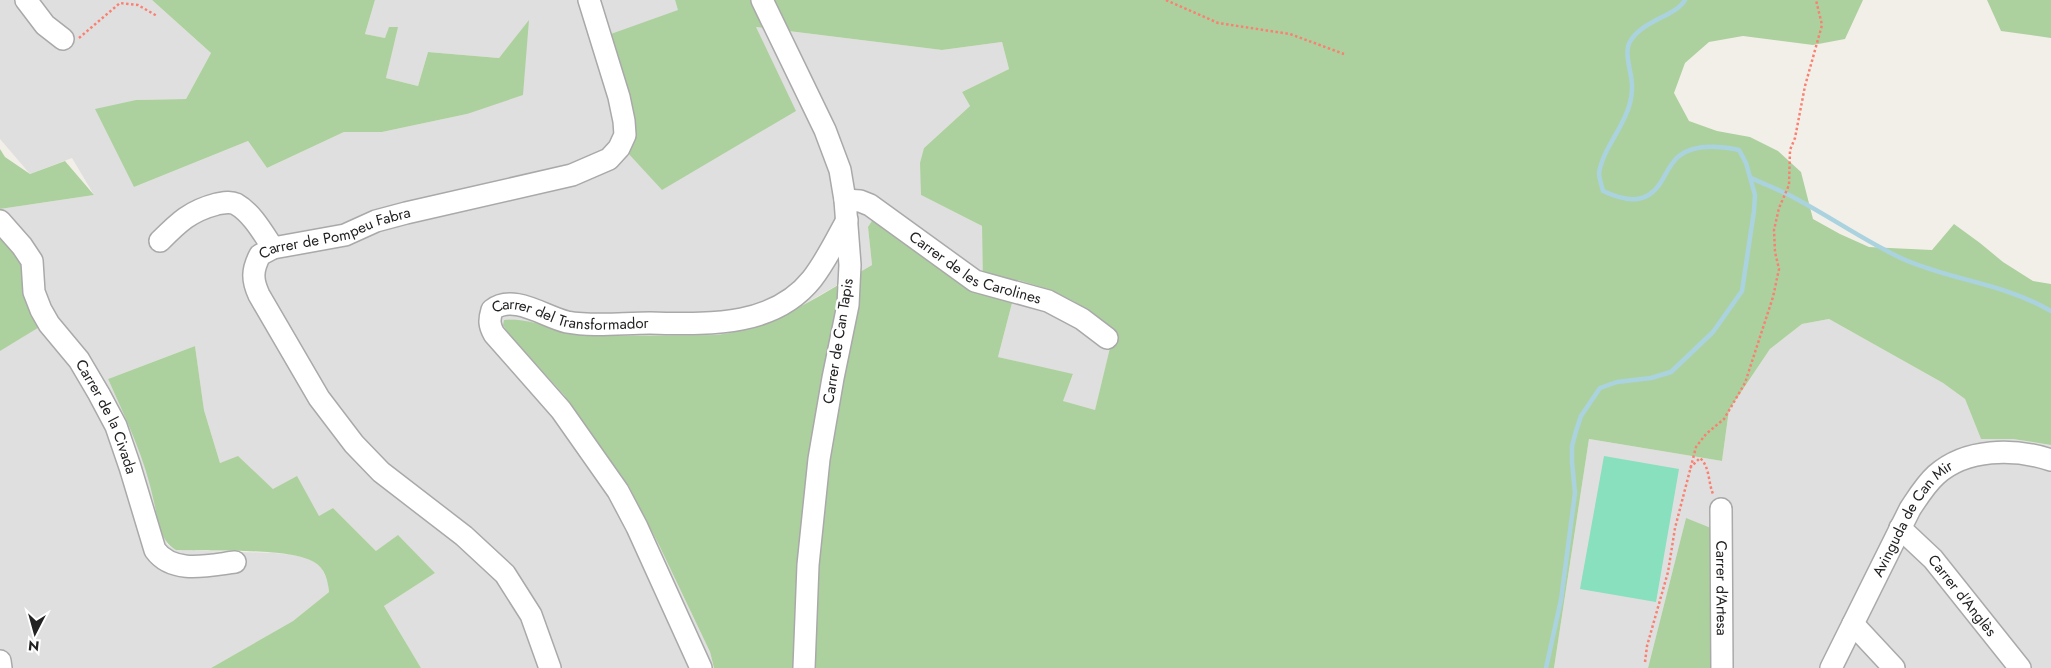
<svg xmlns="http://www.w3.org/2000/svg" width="2051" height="668" viewBox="0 0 2051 668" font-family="Jost,sans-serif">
<rect width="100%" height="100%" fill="#f2efe9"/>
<!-- residential -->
<path fill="#e0dfdf" d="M0,0H152L211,53L186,99L136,100L134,187L248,141L267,168L344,132H382L467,114L529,21L499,58L428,52L418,86L386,78L397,27L385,38L365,34L375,0H675L679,10L756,27L942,50L1002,42L1009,69L962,92L970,106L924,148L921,195L982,226L983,293L868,227L872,265L801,306L769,322L736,333L716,335L590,336L575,335L510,319L508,333L564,395L628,485L659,545L710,652L714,668H421L384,606L435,573L376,551L333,508L319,517L273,489L238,457L220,463L204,410L195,346L108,379L137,442L150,481L167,544L176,550L275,553L301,556L316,562L322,569L328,582L329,592L293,621L211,668H0V209L94,195L72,158L30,174L0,139Z
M1018,280L1051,290L1075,302L1114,331L1095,411L1062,401L1073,375L998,357Z
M1829,319L1943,383L1965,399L1981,439H2013L2051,445V668H1712L1686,518L1648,668H1554L1589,439L1722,461L1729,410L1770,349L1802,324Z"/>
<!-- forest -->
<path fill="#add19e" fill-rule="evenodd" d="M152,0H375L365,34L385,38L389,27H398L386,78L418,86L428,52L499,58L529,20L523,95L467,114L382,132H344L267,168L248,141L134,187L95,109L136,100L186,99L211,53Z
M675,0H1863L1845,39L1813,45L1743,36L1709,42L1685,63L1674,93L1689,121L1717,131L1750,137L1778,151L1801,172L1813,219L1840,234L1869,247L1932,250L1954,224L1980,243L2003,262L2033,281L2051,284V445L2013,439H1981L1965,399L1943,383L1829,319L1802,324L1770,349L1729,410L1722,461L1589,439L1554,668H714L710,652L659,545L628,485L564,395L508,333L503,325L504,320C528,316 563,334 590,336L716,335C773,329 823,293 872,265L868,227L872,221H878L983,293L982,226L921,195L920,163L924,148L970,106L962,92L1009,69L1002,42L942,50L756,27L796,111L662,190L627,152L608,35L678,10ZM1018,280L1051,290L1075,302L1114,331L1095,410L1063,401L1073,374L998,357Z
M1987,0H2051V38L2001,31Z
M0,149L5,157L30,174L65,161L94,195L0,209Z
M0,233L21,258L41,326L0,351Z
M195,346L204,410L220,463L238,456L273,489L297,476L319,516L333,508L376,551L398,535L435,573L384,606L421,668H211L293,621L329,592C328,581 325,568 314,562C288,547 209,552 176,550C159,540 158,520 154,502C145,458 126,419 108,379Z
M1686,518L1711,528L1712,668H1648Z"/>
<!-- pitch -->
<path fill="#88e0be" d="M1604,456L1679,469L1656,602L1580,589Z"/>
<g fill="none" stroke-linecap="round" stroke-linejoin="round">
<!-- stream -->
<path stroke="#aad3df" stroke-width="4.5" d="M1751,178C1764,184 1777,189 1789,195C1828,215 1864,241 1903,259C1953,281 2003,283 2051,311
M1546,668L1561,600L1575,493L1572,462V446L1576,431L1581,416L1600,388L1617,382L1651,378L1671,372L1713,332L1742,291L1754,211L1755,195L1746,163L1739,150C1720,146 1695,143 1679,156C1671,162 1666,174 1661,182C1646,206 1625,201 1603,191C1602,186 1599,179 1599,173C1603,148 1624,128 1630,103C1631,99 1632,93 1632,88C1633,74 1622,52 1631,40C1644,20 1676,16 1685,0"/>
<!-- minor casing -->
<g stroke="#a9a9a9" stroke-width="24">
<g id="minor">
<path d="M26,0L45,25L63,39"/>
<path d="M762,0L825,130L840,170L845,200L850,265L848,305L833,378L819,459L808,565L804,668"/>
<path id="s1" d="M845,200L860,201L870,205L975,281L1048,301L1082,319L1107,338"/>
<path id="s2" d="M0,221L22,246L32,261L34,292L41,310L49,324L79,360L99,394L116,426L130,467L155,550C173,575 210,565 235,562"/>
<path d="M160,241C179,222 190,211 217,204C223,203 230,201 236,204C252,213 263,233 273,248"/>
<path id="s3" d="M1721,509L1722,668"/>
<path id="s4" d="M1900,528L1933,559L2020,668"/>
<path d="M1853,624L1894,668"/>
<path d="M0,661L1,668"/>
<path id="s5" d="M550,668L531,615L505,574L464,536L381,472L354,444L319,398L259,295C252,280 252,270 260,255L273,248L345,235L376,221L406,213L572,175L609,159L619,148L625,135L624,121L619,97L589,0"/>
<path id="s6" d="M701,668L637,527L618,491L561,410L494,334C489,325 489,320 492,310C513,293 545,317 567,322C593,327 623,323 650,323C706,324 773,328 812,279C826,261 836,240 847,220"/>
<path id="s7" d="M1831,668L1910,509C1918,497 1925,485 1936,475C1966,448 2014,448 2051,460"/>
</g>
</g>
<!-- path -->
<path stroke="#fa8072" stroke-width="2.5" stroke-dasharray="2.5 2.5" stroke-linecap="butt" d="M1166,0L1218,23L1290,34L1344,54
M79,38L120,3L138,5L157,16
M1690,468L1700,458C1710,467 1708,482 1713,494
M1645,662L1647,646L1668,572L1675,528L1696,447L1706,434L1724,419L1745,383L1773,297L1779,269L1775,252L1774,230L1779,208L1789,185L1790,150L1795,138L1805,86L1822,25L1816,0"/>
<!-- minor -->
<use href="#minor" stroke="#fff" stroke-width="21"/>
</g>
<g text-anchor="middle" stroke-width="5" stroke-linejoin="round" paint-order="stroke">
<!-- street labels -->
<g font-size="15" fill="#222" stroke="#fff">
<text dy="5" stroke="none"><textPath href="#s5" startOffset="602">Carrer de Pompeu Fabra</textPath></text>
<text dy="5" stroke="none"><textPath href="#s1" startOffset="150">Carrer de les Carolines</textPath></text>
<text dy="5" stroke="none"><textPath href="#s6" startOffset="502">Carrer del Transformador</textPath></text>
<text transform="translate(838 341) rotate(-81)" y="5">Carrer de Can Tapis</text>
<text dy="5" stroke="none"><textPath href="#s2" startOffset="228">Carrer de la Civada</textPath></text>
<text dy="5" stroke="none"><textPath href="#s7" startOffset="171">Avinguda de Can Mir</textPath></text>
<text dy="5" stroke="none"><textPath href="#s3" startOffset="79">Carrer d'Artesa</textPath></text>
<text dy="5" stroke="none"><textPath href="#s4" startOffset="92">Carrer d'Anglès</textPath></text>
</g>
</g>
<!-- north arrow -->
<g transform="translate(35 633) rotate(186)" stroke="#ffffff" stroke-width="4" paint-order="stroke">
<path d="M0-4L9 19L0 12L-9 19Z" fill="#222222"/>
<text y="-8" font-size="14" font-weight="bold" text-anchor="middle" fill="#222222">N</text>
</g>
</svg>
